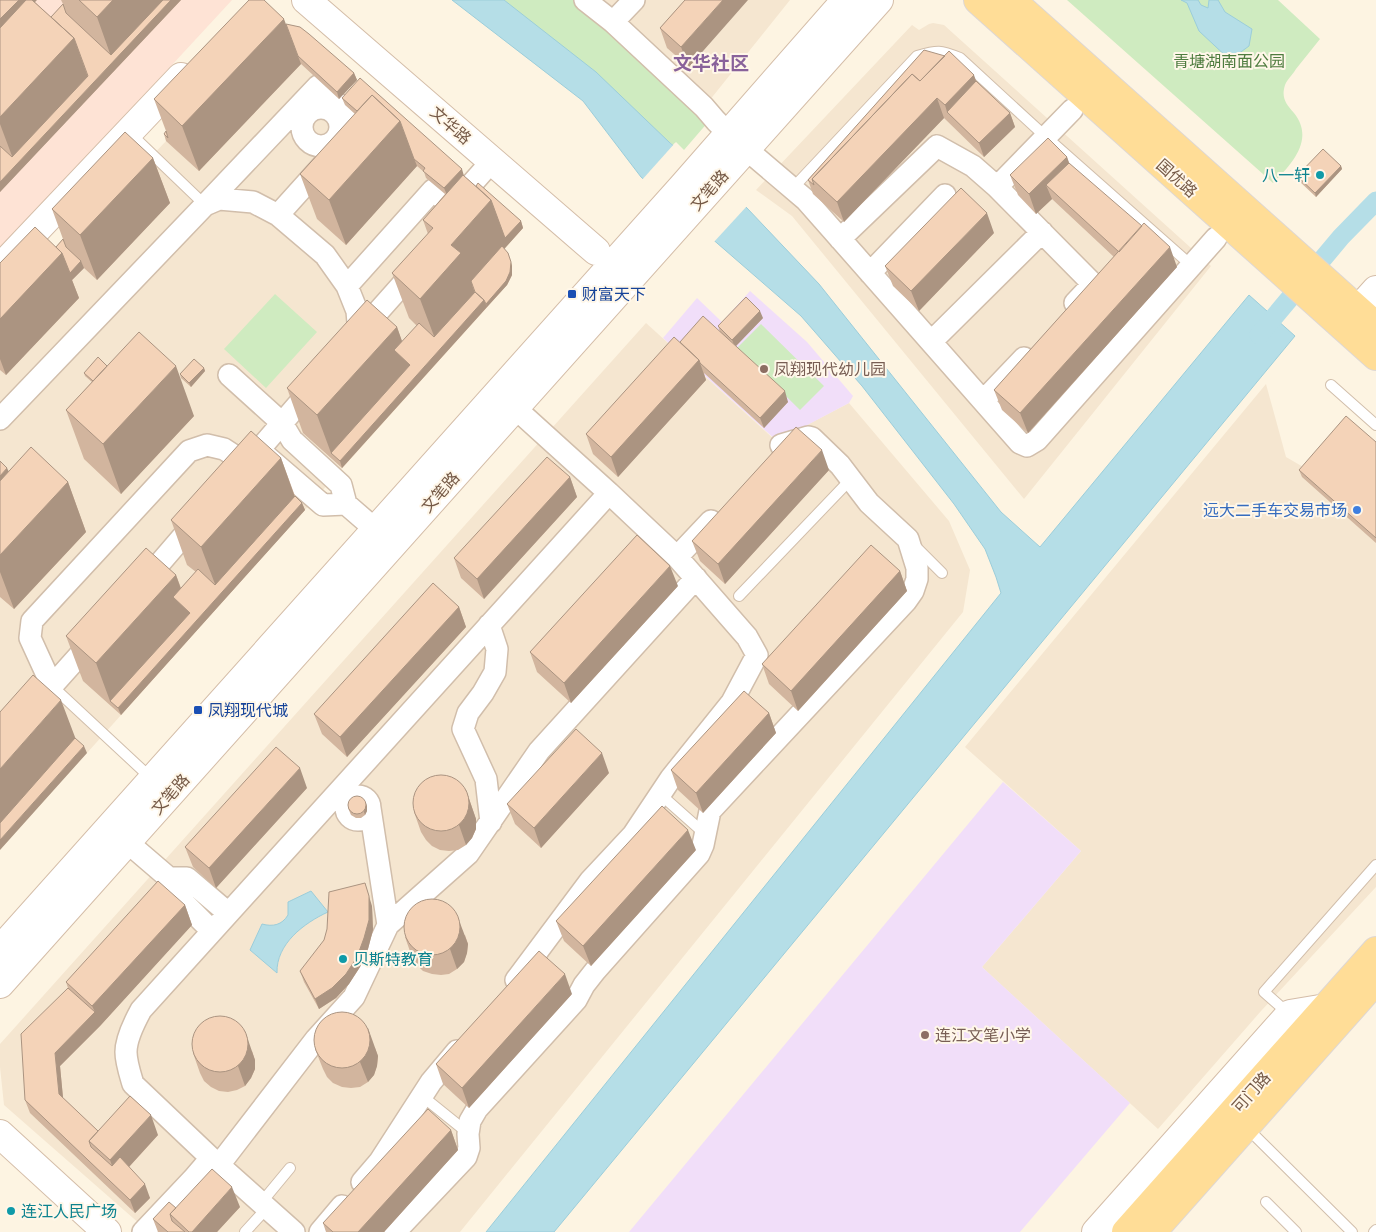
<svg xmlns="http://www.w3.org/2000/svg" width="1376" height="1232" viewBox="0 0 1376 1232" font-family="'Space Grotesk','Noto Sans SC',sans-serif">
<rect width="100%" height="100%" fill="#fdf4e2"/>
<!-- residential -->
<path fill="#f5e6d0" d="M579,0H790L701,111Z
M933,23L944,25L1211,266L1024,499L792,216L756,190L912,25L919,30L929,24Z
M312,41L523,228L504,250L509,257L512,266V275L507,285L487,307L0,850V316L259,43Z
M646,323L776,441L849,403L949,521L970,570L963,612L460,1232H149L4,1105L0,1067V1044Z
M1266,384L1286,457L1317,475L1376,538V887L1261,1011L1158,1129L982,967L1081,851L965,747Z"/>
<!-- commercial -->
<path fill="#fee3d5" d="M0,0H232L0,251Z"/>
<!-- education -->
<path fill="#f1def9" d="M750,291L807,342L853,396L849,403L777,441L663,338L697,298L722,322Z
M1003,782L1081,851L982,967L1130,1103L1020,1232H629Z"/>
<!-- green -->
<path fill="#cfebc0" d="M504,0H579L709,121L684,150L676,142L673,145Z
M1067,0H1278L1320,39C1312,49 1304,59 1296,69C1293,74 1287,80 1285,85C1281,98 1286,104 1294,113C1315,139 1292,164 1273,183Z
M275,294L317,332L266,388L224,349Z
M761,324L824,386L800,410L737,348Z"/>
<!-- water -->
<path fill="#b5dee7" stroke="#9bcdda" d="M452,0H504L596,72L669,142L747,208L819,284L1001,512L1040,547L1249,295L1295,336L554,1232H486L1001,593L996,577L985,549L954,504L862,386L801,316L641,177L583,101Z
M1181,0H1198L1201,5L1208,8L1209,0H1218L1225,12L1252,29L1249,46L1230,60L1199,31L1187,3Z
M311,891L328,912C304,923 276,944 277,973L250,950L262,924C273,927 282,925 288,915V902Z"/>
<!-- pier -->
<path fill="#fdf4e2" d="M675,143L747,206L713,243L641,181Z"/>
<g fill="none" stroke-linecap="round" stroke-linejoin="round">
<!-- canal -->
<path stroke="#b5dee7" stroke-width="19" d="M1259,335L1341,237L1376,201"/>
<!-- lane casing -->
<g stroke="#d1beab" stroke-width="12">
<path id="lane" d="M130,133L205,205
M792,189L917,56C938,50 940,50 960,58L1046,137L1192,266
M1331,385L1376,425
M916,547L942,573
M739,596L851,479
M52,686L152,779
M660,794L705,834
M1289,1014L1264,992L1376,865
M422,1096L468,1133
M1246,1127L1352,1232
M1266,1202L1296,1232
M261,1203L290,1168
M245,1232L267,1208
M1374,1232L1376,1230"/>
</g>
<!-- street casing -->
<g stroke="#d1beab" stroke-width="24">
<path id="street" d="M585,0L613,22L704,107L716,121L729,134
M613,22L634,0
M302 127a19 19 0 1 1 38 0a19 19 0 1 1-38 0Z
M746,149L806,200L1020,443L1027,446L1037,440L1216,238
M997,187L1072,110
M454,204L492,161
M205,205L318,86L361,125L349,138
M278,215L323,165
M840,239L937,146L973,166L997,187L1093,284L1075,303
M870,273L945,195
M347,286L433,190L463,216
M360,332L416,269
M931,342L1042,232
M229,375L282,423L292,440L341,485L346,504L376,530
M983,401L1024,358
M515,408L609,493
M0,419L205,205L219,199L253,202L278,215L325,255L347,286L357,311L359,334L355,338
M265,455L323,505L346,504
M246,465L314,386
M142,584L197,520
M489,625L497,649L495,672L483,693L468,713L463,729L486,779L491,822
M52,686L30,638L32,621L189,451L207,445L224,449L247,464
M0,744L94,639
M346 808a12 12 0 1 1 24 0a12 12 0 1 1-24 0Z
M370,808L388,925
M127,842L169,878L173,892L212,931
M169,878H187L228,913
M516,980L590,881L633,835L671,778L732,702L757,655L747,637L677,557
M219,1165L316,1039L354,997L388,925L468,854L539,751L696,578
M362,1182L380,1161L431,1082L457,1051
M143,1232L193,1179L211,1158
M294,1232L211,1158L133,1084C130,1074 126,1062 126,1052C126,1038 135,1021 141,1010L609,493L677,557L711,521
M320,1232L342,1206
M395,1232L466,1157L469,1148L468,1134L470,1121L477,1109L576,1000L584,985L595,971L699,854L703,845L710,811L906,601L913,591L917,579V568L908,539L869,503L840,465L812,438L808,437L781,445"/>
</g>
<!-- secondary casing -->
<g stroke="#d4bda8" stroke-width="30">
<path id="secondary" d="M306,0L596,251
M0,268L181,77
M1358,310L1376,290
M0,950L683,186L846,0
M0,984L879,0
M0,1134L107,1232
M1096,1232L1290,1014L1326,1008"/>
</g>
<!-- primary casing -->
<g stroke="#ded7d3" stroke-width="30">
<path id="primary" d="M978,0L1376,356
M1011,0L1376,326
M1126,1232L1376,951
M1152,1232L1376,980"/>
</g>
<!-- lane -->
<use href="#lane" stroke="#fff" stroke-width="10"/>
<!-- street -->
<use href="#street" stroke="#fff" stroke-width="21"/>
<!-- secondary -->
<use href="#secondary" stroke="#fff" stroke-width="28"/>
<!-- primary -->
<use href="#primary" stroke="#ffdd97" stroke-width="28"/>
</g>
<!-- wall -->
<path fill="#d2b59e" d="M0,0L35,2L51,17L63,4L61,0H181L0,192Z
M685,0L689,67L667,48L660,28Z
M286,24L354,73L357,80L339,99L300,63L301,64L199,171L166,141L164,134L166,131L154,99Z
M924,50L976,81L1010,113L1015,127L984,157L944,118L844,222L813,194L808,180Z
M342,98L464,176L476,186L521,221L523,228L504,249L508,253L512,266V275L507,285L342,468L303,433L287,388L397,327L402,342L417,326L409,318L392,273L428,234L423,220L445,194L426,178L424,172L417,166L346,245L317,219L300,174L355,114L345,105Z
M1067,157L1069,163L1177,267L1028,433L1002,410L994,390L1114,257L1052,199L1036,214L1018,195L1010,175Z
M153,158L170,203L97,280L84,268L72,280L79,298L6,375L0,370V263L56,247L63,239L52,209Z
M1341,166L1342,169L1316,197L1298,180L1297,176Z
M994,233L919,311L893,286L885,266Z
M763,318L736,346L788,402L764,428L704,373L706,380L618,477L593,454L586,434L680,342L720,332L718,326Z
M107,366L194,416L121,494L84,459L66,410L92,382L85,376L84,373Z
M204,368L205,371L191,387L181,378L180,374Z
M1376,442V543L1302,477L1299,470Z
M281,458L295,496L302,503L305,510L121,715L83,681L66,636L176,575L181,588L196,572L187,565L171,520Z
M829,470L725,584L700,561L692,541Z
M570,477L577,497L484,599L461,578L454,558Z
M0,481L68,482L86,532L14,609L0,597Z
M900,571L907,591L798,711L769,684L762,664Z
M678,586L571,703L537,672L530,652Z
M459,607L466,627L347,757L322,734L314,714Z
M769,713L776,733L703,813L678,790L671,770Z
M609,773L541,848L515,824L507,804Z
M307,788L216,888L193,867L185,847Z
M466,790L476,819V829L472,838L466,845L458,850L449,851L440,850L432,846L426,840L421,832L414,812Z
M367,806V811L365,815L361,818H356L351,815L348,808Z
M696,850L591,966L564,941L556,921Z
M185,905L192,925L100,1026L60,1066L63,1098L98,1131L158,1135L129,1167L150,1198L135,1213L30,1113L25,1100L68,988L66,982Z
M372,906L373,930L368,949L360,967L349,984L336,998L319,1009L304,982L300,971Z
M465,935L468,944L467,953L464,962L457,969L449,974L441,975L432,974L423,971L417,965L412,957L405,937Z
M572,994L469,1108L443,1084L436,1064Z
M375,1048L378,1056L377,1066L374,1075L368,1082L360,1087L351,1088L342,1087L333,1083L327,1077L323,1069L315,1049Z
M252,1051L255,1060V1069L251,1078L245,1086L237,1090L228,1092L219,1091L211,1087L204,1081L200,1073L193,1053Z
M451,1130L458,1150L384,1232H326L323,1223Z
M240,1207L217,1232H158L153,1219L176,1208Z"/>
<!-- shaded-wall -->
<path fill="#ab9481" d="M19,0H37L0,38V19Z
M113,0H181L0,192V182L113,62L97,17Z
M723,0H748L689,67L681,47Z
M284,19L301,64L199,171L182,126Z
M74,38L90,83L15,164L0,124V117Z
M354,73L357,80L339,99L337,92Z
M974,75L981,95L947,112L945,105Z
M937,98L944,118L844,222L837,202Z
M1010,113L1015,127L984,157L979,143Z
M400,121L417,166L346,245L329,200Z
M1067,157L1074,177L1046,185L1052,199L1036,214L1029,194Z
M153,158L170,203L97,280L80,235Z
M1341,166L1342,169L1316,197L1315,193Z
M462,169L464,176L447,195L444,188Z
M491,200L521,221L523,228L472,285L477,299L437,344L420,299L451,245Z
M987,213L994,233L919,311L911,291Z
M1170,247L1177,267L1028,433L1020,413Z
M62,253L81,261L84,268L72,280L79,298L6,375L0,359V316Z
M511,262L512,266V275L507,285L487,307L486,304Z
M484,300L487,307L342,468L340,461Z
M760,311L763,318L735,347L732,340Z
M397,327L413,372L331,453L317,415Z
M699,360L706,380L618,477L611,457Z
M176,366L194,416L121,494L103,444Z
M204,368L205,371L191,387L189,383Z
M785,391L788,402L764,428L760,418Z
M822,450L829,470L725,584L718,564Z
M281,458L297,503L218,592L201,547Z
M7,468L9,472L0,481V476Z
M570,477L577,497L484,599L477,579Z
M68,482L86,532L14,609L0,572V555Z
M302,503L305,510L121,715L118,708Z
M670,566L678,586L571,703L564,683Z
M900,571L907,591L798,711L791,691Z
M176,575L192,620L110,701L96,663Z
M459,607L466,627L347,757L340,737Z
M61,700L78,745L0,833V769Z
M769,713L776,733L703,813L696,793Z
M84,746L87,753L0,850V840Z
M602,753L609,773L541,848L534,828Z
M300,768L307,788L216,888L209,868Z
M466,790L476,819V829L472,838L466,845L459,825Z
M366,803L367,806V811L365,815L364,812Z
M688,830L696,850L591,966L583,946Z
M365,883L372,906L373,930L368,949L360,967L349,984L336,998L319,1009L315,999Z
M185,905L192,925L100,1026L60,1066L64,1108L59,1094L55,1053L95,1012L92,1006Z
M457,915L468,944L467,953L464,962L457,969L450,949Z
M565,974L572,994L469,1108L462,1088Z
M368,1028L378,1056L377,1066L374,1075L368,1082L360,1062Z
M245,1031L255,1060V1069L251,1078L245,1086L238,1066Z
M151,1115L158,1135L117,1180L110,1160Z
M451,1130L458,1150L384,1232H358Z
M145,1184L150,1198L135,1213L130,1200Z
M232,1187L240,1207L217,1232H192Z"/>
<!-- building -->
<path fill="#f4d3b8" stroke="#ab9481" d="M0,0H19L0,19Z
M26,0H32L74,38L0,117V28Z
M79,0H113L97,17Z
M163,0H171L0,182V146L12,157L88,76L74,38L51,17L63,4L66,13L111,55Z
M249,0H264L284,19L182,126L154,99Z
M685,0H723L681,47L660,28Z
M286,24L300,27L309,34L354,73L337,92L298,56Z
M924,50L945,56L920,81L912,74L812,179L814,185L808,180Z
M949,51L974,75L945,105L937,98L837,202L812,179L912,74L920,81Z
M360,78L462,169L444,188L423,171L425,168L414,159L400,121L372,95L357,111L342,98Z
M976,81L1010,113L979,143L947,112Z
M372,95L400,121L329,200L300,174Z
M166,131L168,138L164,134Z
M125,132L153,158L80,235L52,209Z
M1048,138L1067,157L1029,194L1010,175Z
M1323,149L1341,166L1315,193L1297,176Z
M1069,163L1142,226L1119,252L1046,185Z
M463,175L491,200L451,245L461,253L420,299L392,273L433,228L423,220Z
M478,183L521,221L505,238L491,200L476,186Z
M961,188L987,213L911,291L885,266Z
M1144,223L1170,247L1020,413L994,390Z
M35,227L62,253L0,319V263Z
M63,239L66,247L81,261L70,273L62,253L56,247Z
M502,246L508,253L511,262L510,272L506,281L486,304L484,300L475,292L471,281Z
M475,292L484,300L340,461L331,453L410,365L394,350L419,323L434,337Z
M746,297L760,311L732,340L718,326Z
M367,300L397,327L317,415L287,388Z
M703,316L785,391L760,418L700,363L699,360L680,342Z
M139,332L176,366L103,444L66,410Z
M674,337L699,360L611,457L586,434Z
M98,357L107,366L93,381L84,373Z
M194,359L204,368L189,383L180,374Z
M1346,416L1376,442V538L1299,470Z
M796,427L822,450L718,564L692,541Z
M251,431L281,458L201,547L171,520Z
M31,447L68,482L0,555V481Z
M547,457L570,477L477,579L454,558Z
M0,461L7,468L0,476Z
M295,496L302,503L118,708L110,701L190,613L173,597L198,569L215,585Z
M637,535L670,566L564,683L530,652Z
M871,545L900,571L791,691L762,664Z
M146,548L176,575L96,663L66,636Z
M433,583L459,607L340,737L314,714Z
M33,675L61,700L0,769V712Z
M744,691L769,713L696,793L671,770Z
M576,729L602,753L534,828L507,804Z
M75,738L84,746L0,840V823Z
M276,747L300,768L209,868L185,847Z
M413 803a28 28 0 1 1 56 0a28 28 0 1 1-56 0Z
M348 805a9 9 0 1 1 18 0a9 9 0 1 1-18 0Z
M662,806L688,830L583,946L556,921Z
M158,881L185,905L92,1006L66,982Z
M365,883L369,896V920L364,938L357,957L346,974L332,988L315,999L300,971L324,940L327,929L329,892Z
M404 927a28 28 0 1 1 56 0a28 28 0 1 1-56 0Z
M539,951L565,974L462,1088L436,1064Z
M68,988L95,1012L55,1053L59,1094L98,1131L89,1141L91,1147L112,1166L120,1157L145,1184L130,1200L25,1100L21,1034Z
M314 1040a28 28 0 1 1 56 0a28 28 0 1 1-56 0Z
M192 1044a28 28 0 1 1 56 0a28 28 0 1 1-56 0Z
M130,1096L151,1115L110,1160L89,1141Z
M428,1109L451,1130L358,1232H333L323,1223Z
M212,1169L232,1187L192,1232H189L170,1214Z
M169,1202L176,1208L170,1214L172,1221L185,1232H168L153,1219Z"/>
<!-- markers -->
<g fill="#0f9aa8" stroke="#fff7e9" stroke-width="2">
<circle cx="1320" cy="175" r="5"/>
<circle cx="343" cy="959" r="5"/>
<circle cx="11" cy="1211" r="5"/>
</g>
<g fill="#1a4fb4" stroke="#fff7e9" stroke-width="2">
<rect x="567" y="289" width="10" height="10" rx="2.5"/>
<rect x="193" y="705" width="10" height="10" rx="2.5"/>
</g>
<g fill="#8d6e63" stroke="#fff7e9" stroke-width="2">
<circle cx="764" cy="369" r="5"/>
<circle cx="925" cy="1035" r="5"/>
</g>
<circle fill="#3f7fe0" stroke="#fff7e9" stroke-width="2" cx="1357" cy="510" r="5"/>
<g text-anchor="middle" stroke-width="4" stroke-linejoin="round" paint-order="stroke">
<!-- park labels -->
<g font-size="16" fill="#4e7c3f" stroke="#fff7e9">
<text x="1229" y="67">青塘湖南面公园</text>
</g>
<!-- street labels -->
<g font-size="16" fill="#765a47" stroke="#fff7e9">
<text transform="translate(451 125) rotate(41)" y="6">文华路</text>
<text transform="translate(1177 178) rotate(42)" y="6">国优路</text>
<text transform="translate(709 190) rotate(-48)" y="6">文笔路</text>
<text transform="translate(440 492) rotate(-48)" y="6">文笔路</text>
<text transform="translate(170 794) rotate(-48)" y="6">文笔路</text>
<text transform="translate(1251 1092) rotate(-48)" y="6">可门路</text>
</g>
<!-- culture labels -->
<g font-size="16" fill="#0d838f" stroke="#fff7e9" text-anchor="start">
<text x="1310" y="181" text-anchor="end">八一轩</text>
<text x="353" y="965">贝斯特教育</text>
<text x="21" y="1217">连江人民广场</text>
</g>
<!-- transit labels -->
<g font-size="16" fill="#164399" stroke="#fff7e9" text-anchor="start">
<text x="582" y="300">财富天下</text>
<text x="208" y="716">凤翔现代城</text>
</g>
<!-- education labels -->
<g font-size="16" fill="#785e54" stroke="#fff7e9" text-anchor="start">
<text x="774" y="375">凤翔现代幼儿园</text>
<text x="935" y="1041">连江文笔小学</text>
</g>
<!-- shop labels -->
<g font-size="16" fill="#366cbe" stroke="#fff7e9" text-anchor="end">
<text x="1347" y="516">远大二手车交易市场</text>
</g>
<!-- quarter labels -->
<g font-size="19" font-weight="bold" fill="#89629a" stroke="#fff7e9">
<text x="711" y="70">文华社区</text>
</g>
</g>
</svg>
